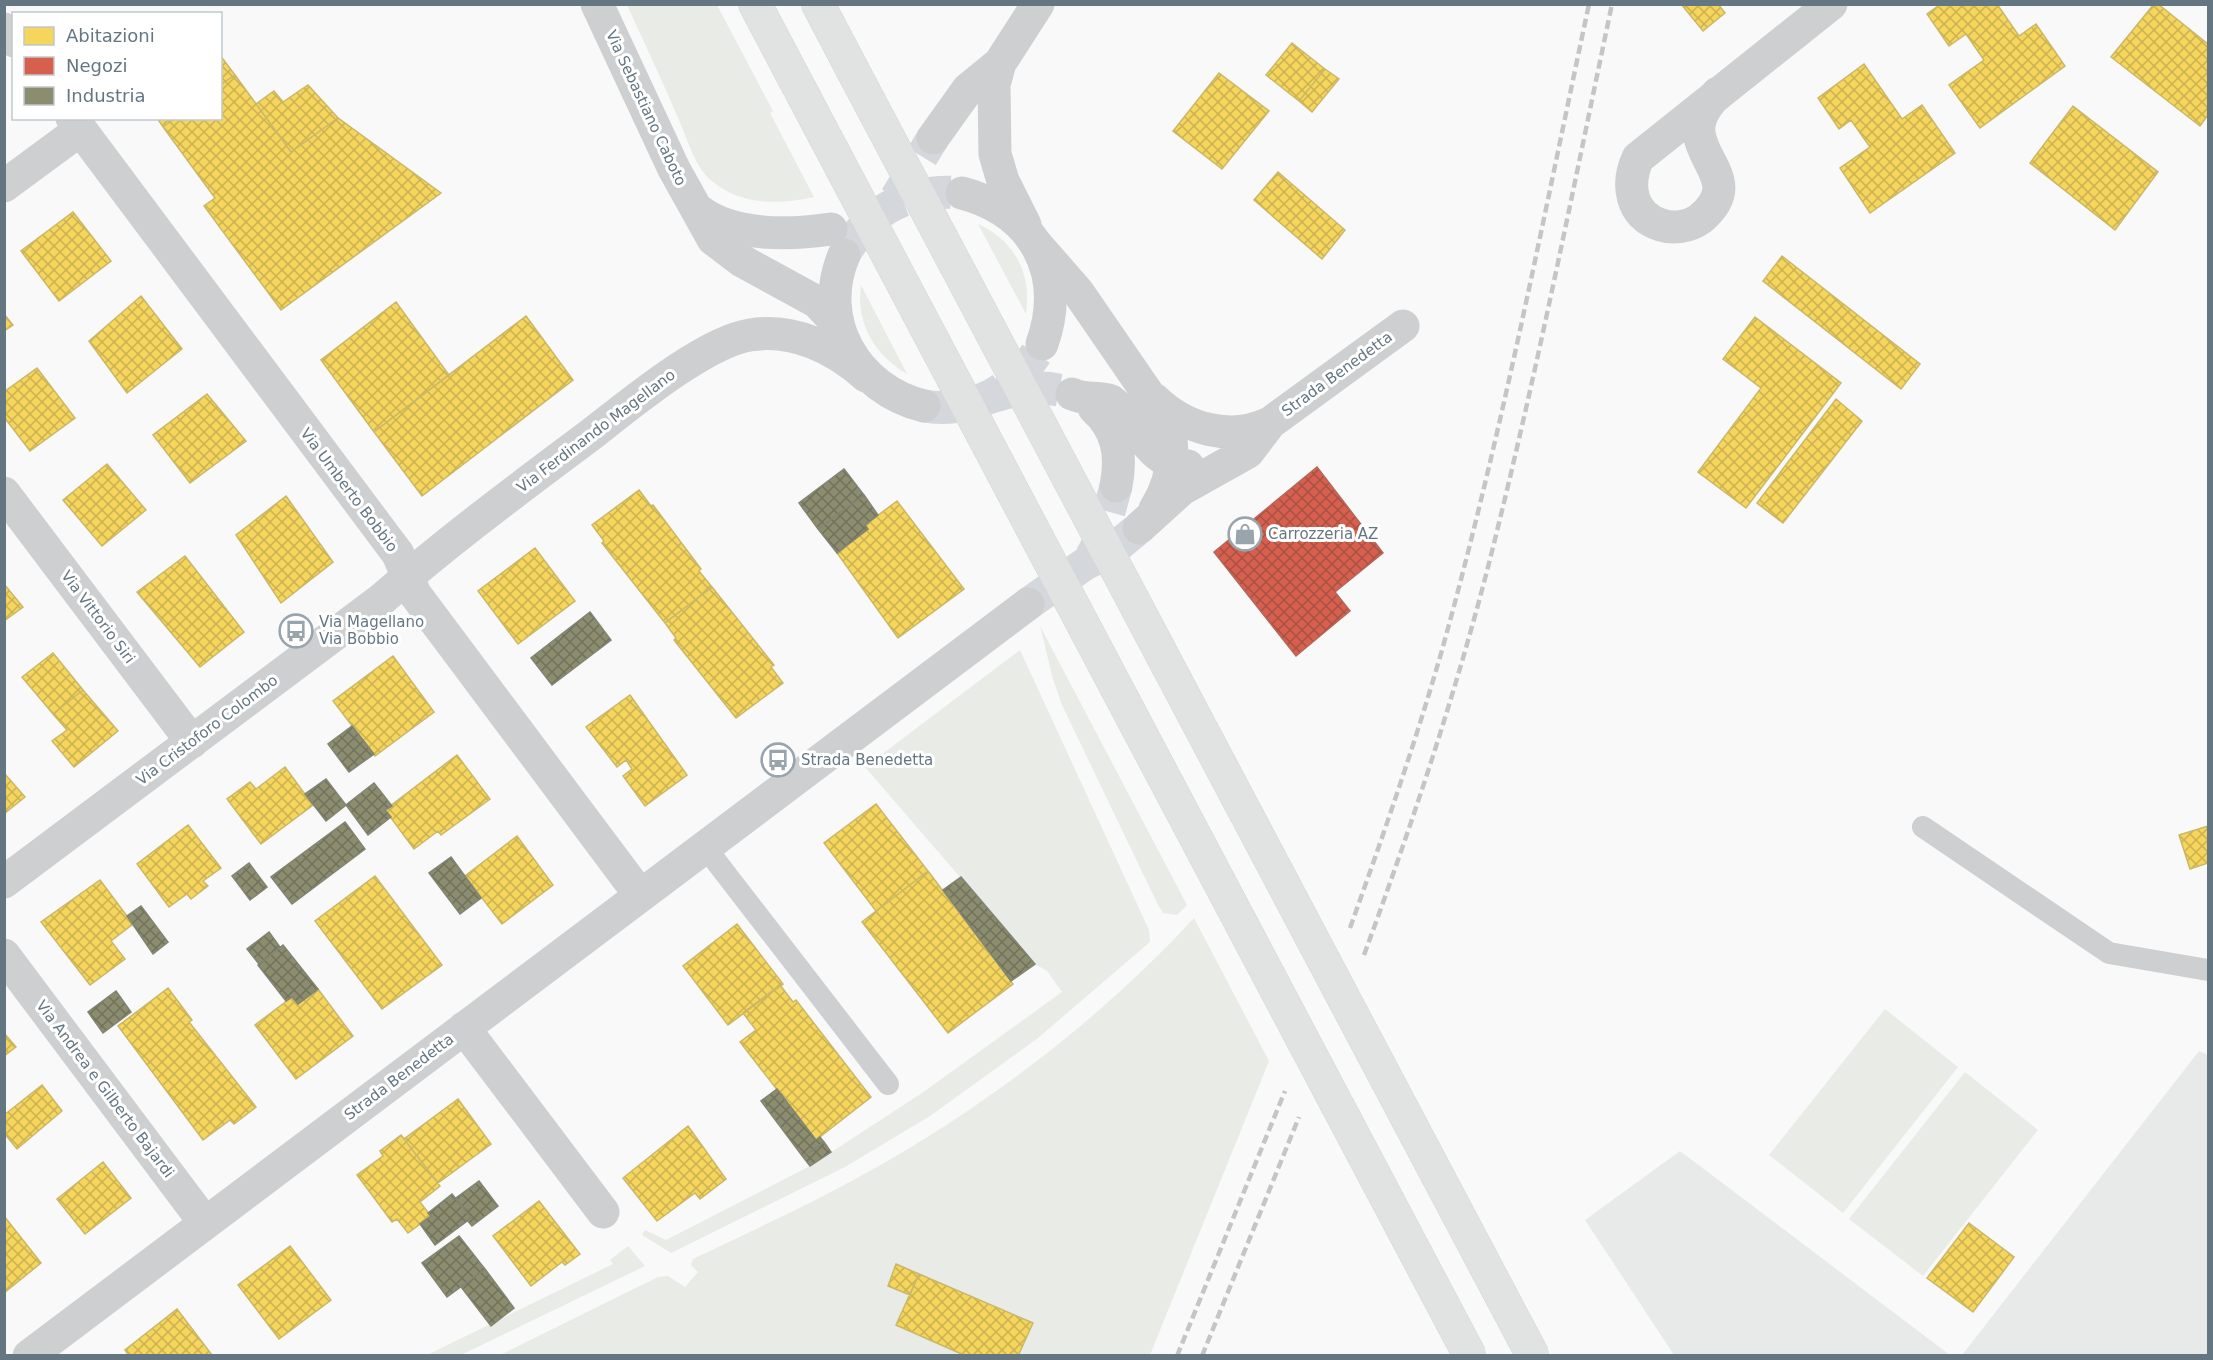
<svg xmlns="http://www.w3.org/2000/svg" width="2213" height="1360" viewBox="0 0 2213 1360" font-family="'DejaVu Sans',sans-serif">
<defs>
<pattern id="homes-cross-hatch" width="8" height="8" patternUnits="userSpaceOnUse" patternTransform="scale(1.5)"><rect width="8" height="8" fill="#f6d55c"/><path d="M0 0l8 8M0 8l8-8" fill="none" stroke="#cbb151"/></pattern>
<pattern id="shops-cross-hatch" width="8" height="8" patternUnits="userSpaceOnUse" patternTransform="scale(1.5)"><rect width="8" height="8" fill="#d6604d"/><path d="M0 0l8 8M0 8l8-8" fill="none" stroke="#a85144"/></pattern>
<pattern id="industry-cross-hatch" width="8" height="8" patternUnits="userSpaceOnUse" patternTransform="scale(1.5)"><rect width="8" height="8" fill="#8c8c6e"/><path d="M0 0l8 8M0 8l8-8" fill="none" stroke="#70725c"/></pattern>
</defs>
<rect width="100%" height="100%" fill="#f9f9f9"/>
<!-- built -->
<path fill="#e8e9e9" d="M2199,1051L2208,1055V1355H1962Z
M1680,1151L1950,1355H1674L1585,1220Z"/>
<!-- green -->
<path fill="#e8ebe6" d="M627,5H717L773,111L770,113L814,197C780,205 741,205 713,182C695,169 687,137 678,118C662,80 644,42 627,5Z
M978,224C1015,241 1032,274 1026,314Z
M861,285L907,374C874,354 856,324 861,285Z
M1040,626L1187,905L1177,915L1163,913L1158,905L1062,705L1053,679Z
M1020,650L1149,930L1150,942L1038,1038L930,1116L845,1167L671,1253L642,1235L645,1230L666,1240L810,1166L922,1093L1062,992L1047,971L1035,964L865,767Z
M1194,918L1269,1061L1150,1355L498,1356L658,1277L668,1276L685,1287L698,1272L691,1265L693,1259C751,1231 811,1204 868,1172C986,1107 1103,1017 1194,918Z
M1885,1009L1958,1067L1843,1213L1769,1155Z
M1965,1072L2038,1130L1923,1276L1849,1219Z
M628,1246L645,1266L461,1355H427L613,1264L610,1260Z"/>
<!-- homes -->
<path fill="url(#homes-cross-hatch)" stroke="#cab868" stroke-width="1.5" d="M1681,4H1718L1725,13L1703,31Z
M1941,4H1997L2019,36L2036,24L2065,66L1980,128L1949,85L1984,60L1966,34L1949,46L1927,14Z
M2154,4H2158L2208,44V115L2200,126L2111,57Z
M1292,43L1325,69L1299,101L1266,75Z
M220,55L235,75L220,85Z
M1864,64L1902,119L1922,105L1955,153L1870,213L1840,168L1870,147L1851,120L1839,129L1818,98Z
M1325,69L1339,79L1312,112L1299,101Z
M1219,73L1269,111L1222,169L1173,131Z
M235,75L291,152L338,118L441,193L281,310L204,206L215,198L163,127L175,118H220V85Z
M308,85L338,118L291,152L256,104L274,91L283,102Z
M2073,106L2158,172L2115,230L2030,163Z
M157,118H175L163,127Z
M1278,172L1345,230L1322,259L1254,200Z
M73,212L111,261L59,301L21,251Z
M1782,256L1920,364L1901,389L1763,281Z
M141,296L182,349L127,393L89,341Z
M396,302L449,375L374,432L321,360Z
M4,314L13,325L4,331Z
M526,316L573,380L422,496L374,432Z
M1755,317L1841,383L1746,508L1698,472L1761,388L1723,359Z
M37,368L75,418L30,451L4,417V392Z
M207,394L246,441L190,483L153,435Z
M1836,399L1862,421L1783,523L1757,503Z
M107,464L146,510L102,546L63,500Z
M639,490L651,506L653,505L701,569L699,571L712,587L665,623L602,543L604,541L592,525Z
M286,496L333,562L281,603L236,535Z
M897,501L964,589L898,638L837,553L868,529L865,525Z
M535,548L575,601L518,644L478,591Z
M185,556L244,632L200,667L137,592Z
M4,584L23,607L4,621Z
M712,587L774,665L771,667L783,683L736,718L674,640L676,638L665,623Z
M53,653L83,690L53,714L22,677Z
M393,656L434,712L375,756L333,701Z
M83,690L118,731L74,767L52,741L67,730L53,714Z
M630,695L687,775L645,806L623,776L632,769L626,760L617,767L586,727Z
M457,755L490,799L441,835L438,831L414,849L385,810Z
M285,767L313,805L261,844L227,799L250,782L256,789Z
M4,773L25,797L4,814Z
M876,804L928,871L876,911L824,843Z
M188,825L221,868L203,881L208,886L191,899L187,894L169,907L137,864Z
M2208,826V863L2190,869L2179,835Z
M517,836L553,885L502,924L465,876Z
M928,871L1013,984L948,1033L862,922Z
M375,876L442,965L382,1009L315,921Z
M100,880L133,924L111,941L125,959L90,985L41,922Z
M737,924L783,984L728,1025L683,966Z
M780,985L793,1002L796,1000L871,1097L816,1140L740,1042L756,1030L743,1013Z
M168,988L192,1020L189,1022L256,1107L234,1124L230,1120L203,1140L118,1026Z
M318,989L353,1036L296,1079L255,1025L292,997L298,1004Z
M4,1033L16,1047L4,1056Z
M42,1085L62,1111L17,1149L4,1133V1115Z
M458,1099L491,1144L438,1183L404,1139Z
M688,1126L726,1179L700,1199L695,1193L657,1221L623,1178Z
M401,1135L440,1186L420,1202L431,1216L408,1233L397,1219L392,1222L357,1175L383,1156L380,1151Z
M103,1162L131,1198L85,1234L57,1199Z
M539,1201L580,1254L565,1265L562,1262L531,1286L493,1236Z
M4,1216L41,1263L4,1293Z
M1969,1223L2014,1257L1973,1312L1927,1278Z
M290,1246L331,1300L279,1339L238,1285Z
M896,1264L919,1274L910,1295L888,1286Z
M919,1274L1033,1323L1018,1356H966L896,1325Z
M177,1309L212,1355L129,1356L125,1350Z"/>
<!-- shops -->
<path fill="url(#shops-cross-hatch)" stroke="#b4675d" stroke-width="1.5" d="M1317,467L1383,553L1335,592L1350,611L1296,656L1214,552Z"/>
<!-- industry -->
<path fill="url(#industry-cross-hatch)" stroke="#808574" stroke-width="1.5" d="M844,469L864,495L818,529L799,503Z
M864,495L878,515L865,525L868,529L837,553L818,529Z
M590,612L611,640L552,685L531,658Z
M352,726L374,754L349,772L328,744Z
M326,779L346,805L326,821L305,794Z
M374,783L392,806L385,810L391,817L368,835L346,805Z
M345,822L365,849L292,904L271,877Z
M451,857L481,898L460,914L429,873Z
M249,863L267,887L250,900L232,876Z
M961,877L1035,964L1011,981L943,890Z
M141,906L168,942L153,954L127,916Z
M269,932L280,947L259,964L247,949Z
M283,945L318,989L298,1004L292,997L286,1001L258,965Z
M116,991L131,1012L103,1033L88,1012Z
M777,1089L816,1140L820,1137L824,1142L803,1157L761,1101Z
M824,1142L831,1152L810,1166L803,1157Z
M479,1181L498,1206L472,1226L467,1220L471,1218L456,1198Z
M452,1194L471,1218L435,1245L420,1224L431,1216L428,1213Z
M459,1236L485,1269L447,1297L422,1263Z
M485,1269L514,1308L491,1326L461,1287Z"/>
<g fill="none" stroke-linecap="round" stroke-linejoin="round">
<!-- minor-tunnel -->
<path stroke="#d4d8dc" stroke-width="33" stroke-dasharray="33 16" stroke-linecap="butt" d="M979,401C1009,391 1036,383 1067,392
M1091,557L1102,537L1116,486
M1028,604L1085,564L1111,551L1139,528"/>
<!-- tertiary-tunnel -->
<path stroke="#d4d8dc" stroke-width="33" stroke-dasharray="33 16" stroke-linecap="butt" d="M896,198L933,138
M844,255C869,209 910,188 962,193
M924,406C975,414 1018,387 1042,344"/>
<!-- trunk casing -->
<g stroke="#d5d6d6" stroke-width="34">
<path id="trunk" d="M755,4L803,95
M818,4L851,67"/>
</g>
<!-- service -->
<path stroke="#cecfd0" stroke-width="22" d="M1923,827L2109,953L2208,970
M705,847L888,1084"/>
<!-- minor -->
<path stroke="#cecfd0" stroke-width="33" d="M4,29L14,41
M1718,93C1707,104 1697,117 1699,133C1703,165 1741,185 1700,219C1689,227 1673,229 1661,225C1630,215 1626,184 1638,158L1831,4
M72,118L398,554L415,594L640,895
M4,186L80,130
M1036,244L1078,292L1166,420C1177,451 1172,482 1155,509
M1072,394C1088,401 1098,396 1111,401C1139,422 1147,464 1188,466
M1154,399C1185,429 1230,442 1270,423
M1094,408C1118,429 1122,456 1116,486
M4,493L192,742
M1139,528L1182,489L1248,452L1270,423L1403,326
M4,882L382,599C449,540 521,487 593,433C630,404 705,342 750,335C793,328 835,348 866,376
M4,955L205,1223
M464,1028L603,1212
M29,1356L1028,604"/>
<!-- tertiary -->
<path stroke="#cecfd0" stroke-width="33" d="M597,4L674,169L713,239L742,261L817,302L831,317L842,336
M1000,63L994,85L995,154L1003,181L1025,225
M933,138L968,89L1000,63L1038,4
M962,193C1034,212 1067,273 1042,344
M698,210C732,237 790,235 831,229
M844,255C816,321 856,389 924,406"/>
<!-- trunk -->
<use href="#trunk" stroke="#e1e2e2" stroke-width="33"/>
<!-- rail -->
<path stroke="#c3c5c6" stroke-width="4.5" stroke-dasharray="9 4.5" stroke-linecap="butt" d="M1350,928C1383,836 1415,744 1442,650C1501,438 1543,220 1589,4
M1364,955C1415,816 1462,675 1497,531C1540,357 1575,180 1612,4
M1177,1356L1285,1091
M1202,1356L1299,1117"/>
<!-- trunk-bridge casing -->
<g stroke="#d5d6d6" stroke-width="34" stroke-linecap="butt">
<path id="trunk-bridge" d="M851,67L1533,1356
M803,95L1470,1356"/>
</g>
<!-- trunk-bridge -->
<use href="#trunk-bridge" stroke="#e1e2e2" stroke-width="33"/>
</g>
<!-- icons -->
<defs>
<g id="shop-ring" transform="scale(1.725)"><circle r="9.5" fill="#fff" stroke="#99a4ac" stroke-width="1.5"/><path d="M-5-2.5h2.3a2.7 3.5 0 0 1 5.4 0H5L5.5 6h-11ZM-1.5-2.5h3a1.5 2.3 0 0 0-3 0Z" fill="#99a4ac"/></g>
<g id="bus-ring" transform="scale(1.725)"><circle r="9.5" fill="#fff" stroke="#99a4ac" stroke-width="1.5"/><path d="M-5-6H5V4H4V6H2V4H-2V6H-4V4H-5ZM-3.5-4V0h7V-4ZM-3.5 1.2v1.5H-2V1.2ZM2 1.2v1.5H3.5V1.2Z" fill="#99a4ac"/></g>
</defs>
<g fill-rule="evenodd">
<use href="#shop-ring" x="1245" y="534"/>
<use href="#bus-ring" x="296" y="631"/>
<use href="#bus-ring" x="778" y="760"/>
</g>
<g text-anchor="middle" stroke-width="6" stroke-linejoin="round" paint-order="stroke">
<!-- street labels -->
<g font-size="15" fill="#657683" stroke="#fff">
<text transform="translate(646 108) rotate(65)" y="5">Via Sebastiano Caboto</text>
<text transform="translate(1337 374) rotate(-36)" y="5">Strada Benedetta</text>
<text transform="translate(596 431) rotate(-37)" y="5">Via Ferdinando Magellano</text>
<text transform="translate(349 490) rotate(53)" y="5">Via Umberto Bobbio</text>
<text transform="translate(98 617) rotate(53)" y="5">Via Vittorio Siri</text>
<text transform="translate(207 730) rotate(-37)" y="5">Via Cristoforo Colombo</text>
<text transform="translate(399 1077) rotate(-37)" y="5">Strada Benedetta</text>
<text transform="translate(105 1089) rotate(53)" y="5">Via Andrea e Gilberto Bajardi</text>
</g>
<!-- poi labels -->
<g font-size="15" fill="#657683" stroke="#fff" text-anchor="start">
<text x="1268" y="539">Carrozzeria AZ</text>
<text x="319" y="627">Via Magellano<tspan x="319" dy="17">Via Bobbio</tspan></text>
<text x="801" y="765">Strada Benedetta</text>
</g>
</g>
<!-- border -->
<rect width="2213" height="1360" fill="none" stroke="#657683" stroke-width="12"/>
<!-- legend -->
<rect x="12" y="12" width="210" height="108" fill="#ffffff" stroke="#c1c8cd" stroke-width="1.5"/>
<rect x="24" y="27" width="30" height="18" fill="#f6d55c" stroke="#c1c8cd" stroke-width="1.5"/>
<text x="66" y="42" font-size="18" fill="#657683">Abitazioni</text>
<rect x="24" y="57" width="30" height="18" fill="#d6604d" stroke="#c1c8cd" stroke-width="1.5"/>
<text x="66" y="72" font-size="18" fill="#657683">Negozi</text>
<rect x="24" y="87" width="30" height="18" fill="#8c8c6e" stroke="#c1c8cd" stroke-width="1.5"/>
<text x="66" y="102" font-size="18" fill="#657683">Industria</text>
</svg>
